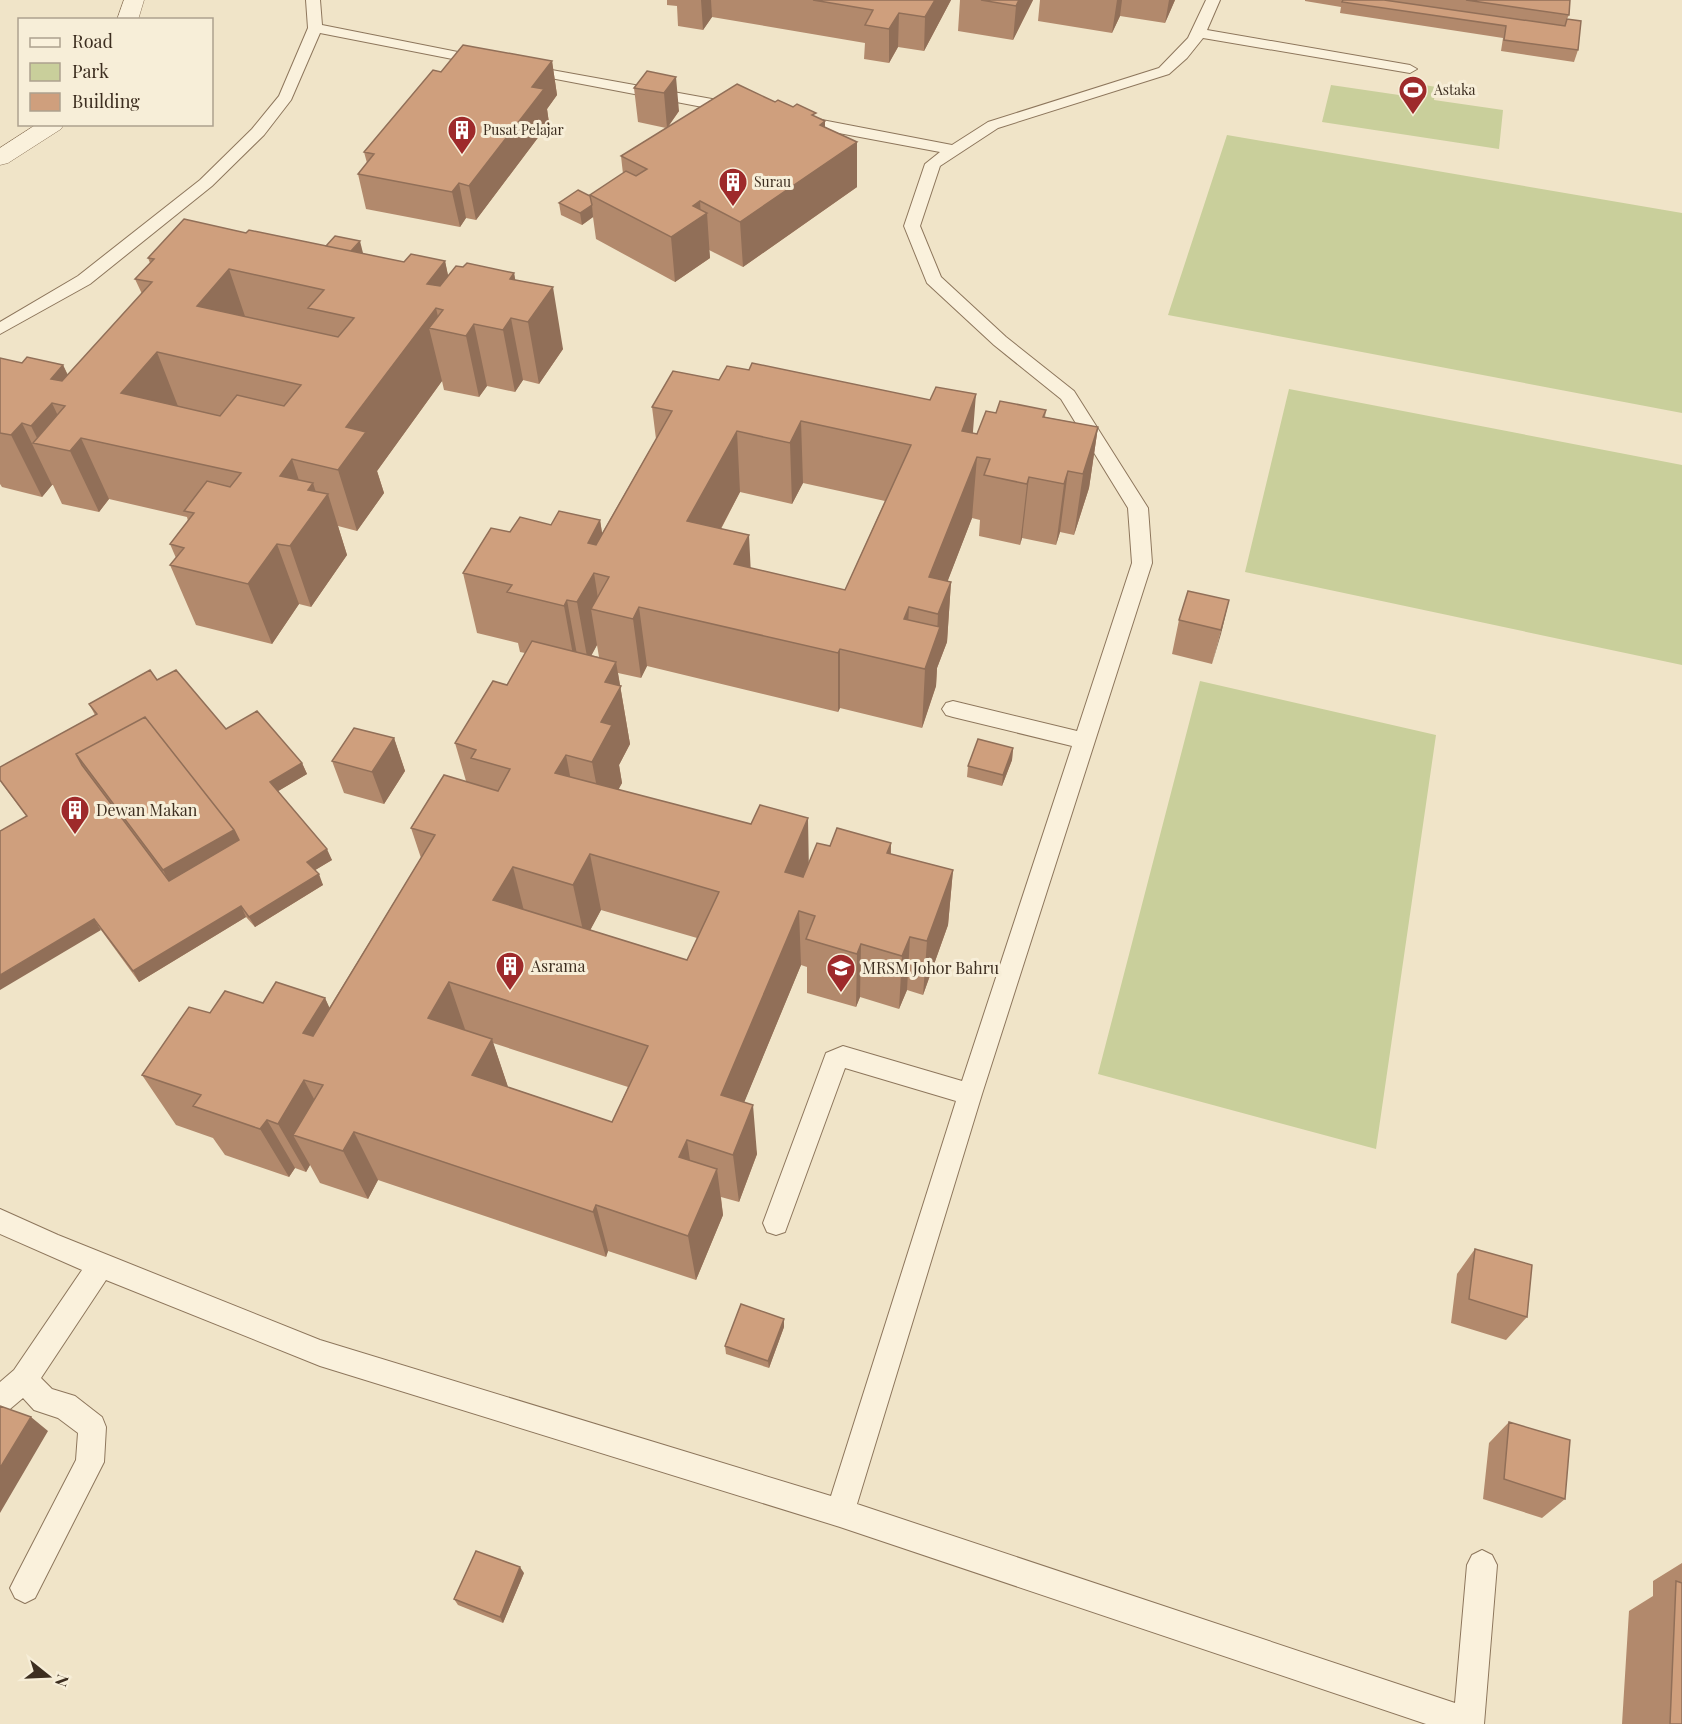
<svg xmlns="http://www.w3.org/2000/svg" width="1682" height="1724" viewBox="0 0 1682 1724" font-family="'Playfair Display',serif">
<rect width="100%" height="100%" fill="#f0e4c8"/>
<!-- green -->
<path fill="#c9cf9b" d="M1402,81L1436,87L1434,100L1503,110L1499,149L1322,122L1331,85L1399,95Z
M1227,135L1682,213V413L1168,315Z
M1289,389L1682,465V665L1245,572Z
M1200,681L1436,735L1376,1149L1098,1074Z"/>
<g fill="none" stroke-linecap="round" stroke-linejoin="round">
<!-- lane casing -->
<g stroke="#8d765c" stroke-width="2">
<path id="lane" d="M306,0H320L322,25L483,57L490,61L483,65L320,33L291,100L264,135L212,186L90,284L0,334V322L78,276L200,180L252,129L279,96L308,28Z
M1206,0H1220L1207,30L1410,65L1417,69L1410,73L1203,38L1187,58L1169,74L998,128L940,166L920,226L941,277L1006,337L1074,391L1148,508L1152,563L982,1094L857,1504L1455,1703L1467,1565L1472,1555L1482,1550L1492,1555L1497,1565L1484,1724H1426L840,1527L320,1366L106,1280L41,1378L52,1389L75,1396L102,1417L106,1427L104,1462L35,1598L25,1603L15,1598L10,1588L15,1578L76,1460L78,1433L58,1418L34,1410L23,1398L10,1409L0,1413V1382L14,1370L82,1270L0,1234V1209L58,1235L320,1340L831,1496L956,1101L845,1068L785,1232L776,1235L767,1232L763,1223L826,1053L843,1046L962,1081L1072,746L953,717L946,715L942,709L946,703L953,701L1077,731L1132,563L1128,508L1061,399L994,345L927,283L904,226L925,164L940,152L796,125L788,120L796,115L952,145L988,122L1159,68L1188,38Z
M524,65L734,103L742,108L734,113L519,72L517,69L519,66Z"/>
</g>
<!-- street casing -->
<g stroke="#8d765c" stroke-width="1">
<path id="street" d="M124,0H144L138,20H117Z
M37,124H64L61,129L8,163L0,165V148Z"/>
</g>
<!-- lane -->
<use href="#lane" fill="#faf1dc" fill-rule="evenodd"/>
<!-- street -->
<use href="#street" fill="#faf1dc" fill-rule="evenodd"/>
</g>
<!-- wall -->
<path fill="#b2896c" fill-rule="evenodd" d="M667,0H951L924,51L898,47L889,63L864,59L865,43L712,17L703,30L678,26L677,6L667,5Z
M960,0H1033L1013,40L958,31Z
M1040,0H1175L1165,23L1120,16L1112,33L1038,21Z
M1305,0H1570L1569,15L1567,19L1578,50L1574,62L1501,51L1503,38L1340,13L1341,7L1305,1Z
M552,61L557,95L547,109L549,123L476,220L466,218L460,227L366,209L358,174L367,163L364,152L441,72Z
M647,71L679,111L668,127L775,102L793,107L816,117L825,127L857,142V187L743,267L709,250L710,258L675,282L596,239L593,217L582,225L561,215L559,203L590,196V195L623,174L621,156L666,128L638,122L634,88Z
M246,233L363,254L404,262L445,261L448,276L463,267L514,273L515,280L563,349L539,384L523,380L515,392L487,386L479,397L444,390L442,381L377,471L384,493L357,531L338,526L347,555L311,607L299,604L272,644L196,625L170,565L176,558L170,544L188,521L187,517L109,499L99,512L62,504L53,485H52L42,497L2,487L0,484V358L22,363L63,365L68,375L142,294L135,279L150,263L148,258Z
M652,407L977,434L996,413L1046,410L1045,417L1098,427L1089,488L1074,535L1060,532L1056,545L1022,538L1020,545L979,536L980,520L972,518L947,582H951L947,642L937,668L936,686L922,728L840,708L838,712L647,666L641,678L618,673L630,744L619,765L622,783L618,789L809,863L830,846L891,843V854L953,870L948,925L923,995L907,990L899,1009L860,997L856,1007L807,993V967L801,965L744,1102L757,1154L739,1202L721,1197L723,1215L696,1280L608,1251L606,1257L378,1180L368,1199L320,1183L310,1165L306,1172L295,1168L289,1177L225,1155L213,1138L176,1125L142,1075L210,1013L263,1003L325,998L329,1008L421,858L411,828L466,781L455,743L507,685L525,653L520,652L518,643L477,633L463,573L510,532L551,525L600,520L602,533L656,439ZM803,483L885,501L845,590L751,568L721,529L740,492L792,504ZM597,645L599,657L591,655ZM601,910L697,938L687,960L590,930ZM493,1043L628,1087L612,1122L508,1087Z
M1229,600L1212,664L1172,654L1179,620Z
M157,680L226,729L302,763L307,774L278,791L332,860L315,870L323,885L255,927L246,917L139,982L101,930L26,816L0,781V767L95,715L89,704Z
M394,738L405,771L384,804L344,793L332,761Z
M1013,748L1012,760L1002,786L967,777L968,766Z
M1475,1249L1527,1317L1506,1340L1451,1323L1457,1274Z
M784,1327L769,1368L726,1354L725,1346Z
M1509,1422L1565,1499L1542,1518L1483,1499L1489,1443Z
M1682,1563V1724H1622L1629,1611L1653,1596V1581Z
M524,1573L503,1623L458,1605L454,1599Z"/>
<!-- shaded-wall -->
<path fill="#916f58" d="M701,0H711L712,17L703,30Z
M935,0H951L924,51L925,17Z
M1019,0H1033L1013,40L1016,6Z
M1117,0H1122L1120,16L1112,33Z
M1169,0H1175L1165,23Z
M899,13L898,47L889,63V29Z
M552,61L557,95L547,109L549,123L476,220L469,186L532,87Z
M676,77L679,111L667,128L664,93Z
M825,121V164L857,142V187L743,267L740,222L820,125Z
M459,183L466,218L460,227L452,192Z
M700,201L701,217L707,213L710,258L675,282L671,237L693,206Z
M592,205L593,217L582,225L580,213Z
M360,241L363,253L346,257Z
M445,261L458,322L443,310L436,308L441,330L429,328L442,381L377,471L384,493L357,531L338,470L346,427L427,284Z
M229,269L250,331L197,306Z
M514,273L523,321L510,279Z
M553,287L563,349L539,384L528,322Z
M511,318L523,380L515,392L503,330Z
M474,324L487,386L479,397L466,336Z
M157,352L181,414L121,393Z
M63,365L91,427L65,406L51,379Z
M976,394L971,456L962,431Z
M52,403L73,448L81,438L109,499L99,512L70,451L40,444L31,426Z
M801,421L803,483L792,504L790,443Z
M22,423L52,485L42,497L11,435Z
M1098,427L1089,488L1074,535L1083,474Z
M737,431L740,492L693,581L687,521Z
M977,457L972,518L935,614L929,577Z
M292,459L311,517L308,490L313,483L320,505L328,494L347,555L311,607L290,546L280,476Z
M1068,471L1060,532L1056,545L1064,484Z
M1029,477L1022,538L1020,545L1027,484Z
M600,520L609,577L594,573L600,611L591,609L597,645L588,662L577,602L588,543Z
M749,535L752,595L734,564Z
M277,544L299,604L272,644L248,584Z
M951,582L947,642L937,668L936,686L922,728L925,669L937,634L938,614Z
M567,600L578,660L575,666L564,606Z
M1229,600L1221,634L1212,664L1221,630Z
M639,607L647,666L641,678L633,619Z
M909,607L906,665L904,619Z
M840,649V708L838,712V653Z
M616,662L630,744L619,765L622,783L603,819L592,762L601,722L605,682Z
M394,738L405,771L384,804L372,772Z
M1013,748L1012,760L1002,786L1003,775Z
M566,755L577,812L555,773Z
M302,763L307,774L275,793L270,782Z
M808,818L809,874L787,927L785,872Z
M234,830L244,851L174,892L163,870Z
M891,843L889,898L887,853Z
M327,849L332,860L312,872L307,862Z
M590,854L601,910L585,940L573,885Z
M513,867L527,923L493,900Z
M953,870L948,925L923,995L927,941Z
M319,874L323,885L255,927L249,917Z
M241,906L246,917L139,982L133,971Z
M799,911L801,965L727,1144L721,1095Z
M94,919L101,930L0,990V975Z
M910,937L907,990L899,1009L902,956Z
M861,944L860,997L856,1007L857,954Z
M449,982L467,1035L428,1018Z
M325,998L349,1050L303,1033Z
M492,1039L509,1090L472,1075Z
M304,1080L330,1129L293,1135L310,1165L306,1172L278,1124Z
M753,1105L757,1154L739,1202L733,1155Z
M267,1120L295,1168L289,1177L260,1129Z
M354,1132L378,1180L368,1199L343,1151Z
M687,1140L694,1188L679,1157Z
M717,1169L723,1215L696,1280L688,1236Z
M596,1205L608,1251L606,1257L593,1212Z
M784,1319V1327L769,1368L768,1361Z
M31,1417L48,1431L0,1513V1468Z
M520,1567L524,1573L503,1623L500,1617Z"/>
<!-- building -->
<path fill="#cf9f7d" stroke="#916f58" stroke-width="1.5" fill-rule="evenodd" d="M813,0H935L925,17L899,13L889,29L865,25L873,10Z
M981,0H1019L1016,6Z
M1343,0H1384L1565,26L1567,19L1581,21L1578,50L1504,40L1506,26L1342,2Z
M1466,0H1570L1569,15Z
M463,45L552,61L532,87L544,89L469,186L459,183L452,192L358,174L374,154L364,152L433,70L441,72Z
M647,71L676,77L664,93L634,88Z
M737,84L775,102L778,100L793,107L797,104L816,113L812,115L825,121L820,125L857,142L740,222L700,201L693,206L707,213L671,237L590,195L626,171L636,176L647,169L621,156Z
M578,190L590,196L592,205L580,213L559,203Z
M184,219L246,233L249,230L404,262L411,254L445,261L427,284L440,286L456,266L463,267L467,263L514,273L510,279L553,287L528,322L511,318L503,330L474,324L466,336L429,328L443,310L436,308L346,427L366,432L338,470L292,459L280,476L313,483L308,490L328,494L290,546L277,544L248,584L170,565L184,548L170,544L194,513L184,511L207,481L230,487L241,473L81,438L70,451L33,443L65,406L52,403L31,426L22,423L11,435L0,433V358L22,363L27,357L63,365L51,379L62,381L152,282L135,279L154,259L148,258ZM229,269L324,290L308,308L354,318L338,337L197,306ZM157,352L301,385L284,406L237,395L220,416L121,393Z
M335,236L360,241L351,251L326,246Z
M752,363L930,400L936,387L976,394L962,431L977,434L986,411L996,413L1000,401L1046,410L1043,417L1098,427L1083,474L1068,471L1064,484L1029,477L1027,484L984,475L990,459L977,457L929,577L951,582L938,614L909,607L904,619L940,627L925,669L840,649L838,653L639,607L633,619L591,609L609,577L594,573L577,602L567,600L564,606L507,592L512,585L463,573L491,528L510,532L520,517L551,525L559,511L600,520L588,543L596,545L672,411L652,407L673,371L719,380L727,366L749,370ZM801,421L911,445L845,590L734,564L749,535L687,521L737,431L790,443Z
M1188,591L1229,600L1221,630L1179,620Z
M532,641L616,662L605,682L621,686L601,722L612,725L592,762L566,755L555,773L751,824L760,805L808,818L785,872L803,877L817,843L830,846L837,828L891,843L887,853L953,870L927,941L910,937L902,956L861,944L857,954L806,939L815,916L799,911L721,1095L753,1105L733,1155L687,1140L679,1157L717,1169L688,1236L596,1205L593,1212L354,1132L343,1151L293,1135L323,1085L304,1080L278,1124L267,1120L260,1129L193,1106L201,1095L142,1075L189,1007L210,1013L225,991L263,1003L276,982L325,998L303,1033L313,1036L435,835L411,828L444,775L498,791L510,769L471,758L476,750L455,743L493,681L507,685ZM590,854L719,892L687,960L493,900L513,867L573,885ZM449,982L648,1046L612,1122L472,1075L492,1039L428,1018Z
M150,670L157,680L176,670L226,729L257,711L302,763L270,782L327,849L307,862L319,874L249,917L241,906L133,971L94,919L0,975V831L27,816L0,780V767L97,714L89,704ZM145,717L234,830L239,840L169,881L82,765L76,754Z
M145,717L234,830L163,870L76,754Z
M354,728L394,738L372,772L332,761Z
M978,739L1013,748L1003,775L968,766Z
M1475,1249L1532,1265L1527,1317L1469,1299Z
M741,1304L784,1319L768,1361L725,1346Z
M0,1406L31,1417L0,1468Z
M1509,1422L1570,1440L1565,1499L1504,1479Z
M476,1551L520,1567L500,1617L454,1599Z
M1676,1581L1682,1583V1724H1670Z"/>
<!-- icons -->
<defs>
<g id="stadium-pin" transform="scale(1.5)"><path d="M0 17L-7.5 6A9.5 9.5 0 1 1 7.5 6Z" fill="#9e2a2b" stroke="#f7eed8"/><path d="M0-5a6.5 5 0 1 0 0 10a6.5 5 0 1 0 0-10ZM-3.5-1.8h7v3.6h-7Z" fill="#fff"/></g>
<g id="building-pin" transform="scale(1.5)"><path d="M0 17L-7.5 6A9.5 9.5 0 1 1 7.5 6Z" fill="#9e2a2b" stroke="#f7eed8"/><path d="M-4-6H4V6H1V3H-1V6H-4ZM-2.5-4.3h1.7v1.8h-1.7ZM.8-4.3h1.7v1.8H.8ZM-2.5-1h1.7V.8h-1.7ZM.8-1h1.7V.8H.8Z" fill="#fff"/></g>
<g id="school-pin" transform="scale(1.5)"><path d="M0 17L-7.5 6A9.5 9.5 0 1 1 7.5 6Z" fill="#9e2a2b" stroke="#f7eed8"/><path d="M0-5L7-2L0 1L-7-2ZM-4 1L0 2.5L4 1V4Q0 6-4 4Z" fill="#fff"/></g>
</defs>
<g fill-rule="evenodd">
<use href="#stadium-pin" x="1413" y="90"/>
<use href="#building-pin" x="462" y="130"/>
<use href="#building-pin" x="733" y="182"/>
<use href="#building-pin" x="75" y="810"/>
<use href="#building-pin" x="510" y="966"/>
<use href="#school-pin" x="841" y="968"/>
</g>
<g text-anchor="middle" stroke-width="6" stroke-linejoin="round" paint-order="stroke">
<!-- far-poi labels -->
<g font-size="14" fill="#3d2e20" stroke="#f7eed8" text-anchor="start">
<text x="1434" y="95">Astaka</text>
<text x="483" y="135">Pusat Pelajar</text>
<text x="754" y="187">Surau</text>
</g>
<!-- poi labels -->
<g font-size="16" fill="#3d2e20" stroke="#f7eed8" text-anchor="start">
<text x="96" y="816">Dewan Makan</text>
<text x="531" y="972">Asrama</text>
<text x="862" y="974">MRSM Johor Bahru</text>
</g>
</g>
<!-- legend -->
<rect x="18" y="18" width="195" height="108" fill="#f7eed8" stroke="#ada18e" stroke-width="1.5"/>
<rect x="30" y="38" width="30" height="9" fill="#faf1dc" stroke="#ada18e" stroke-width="1.5"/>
<text x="72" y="48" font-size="18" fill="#3d2e20">Road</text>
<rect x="30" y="63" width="30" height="18" fill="#c9cf9b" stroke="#ada18e" stroke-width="1.5"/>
<text x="72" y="78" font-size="18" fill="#3d2e20">Park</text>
<rect x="30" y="93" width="30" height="18" fill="#cf9f7d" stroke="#ada18e" stroke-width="1.5"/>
<text x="72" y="108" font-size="18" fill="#3d2e20">Building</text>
<!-- north arrow -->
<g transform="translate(48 1676) rotate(108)" stroke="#f7eed8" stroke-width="4.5" paint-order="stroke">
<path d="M0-4.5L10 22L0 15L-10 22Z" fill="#3d2e20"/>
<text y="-9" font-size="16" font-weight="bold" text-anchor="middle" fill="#3d2e20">N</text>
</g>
</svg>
